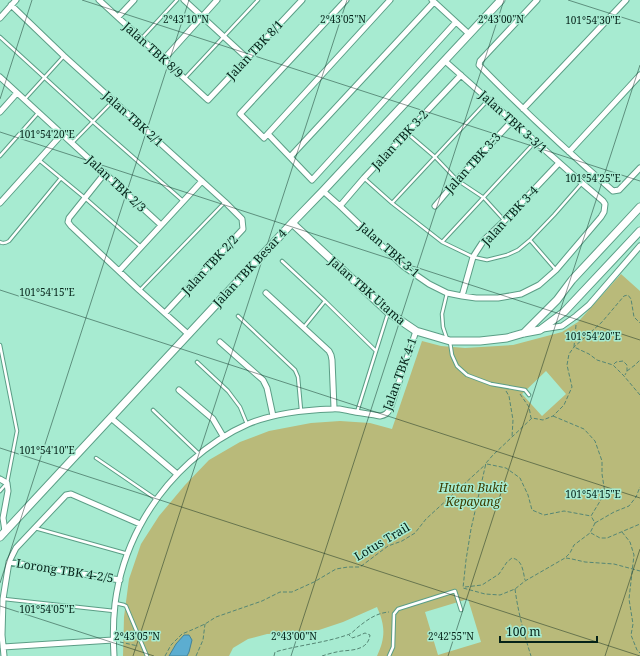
<svg xmlns="http://www.w3.org/2000/svg" width="640" height="656" viewBox="0 0 640 656" font-family="'Noto Serif',serif">
<rect width="100%" height="100%" fill="#a7ebd1"/>
<!-- green -->
<path fill="#b9ba7a" fill-rule="evenodd" d="M621,274L640,291V656H377C386,637 385,625 377,607L343,622L319,630L295,633L267,634L248,639L233,648L229,656H123L124,617L129,579L141,544L159,516L185,485L209,460L240,442L269,431L311,423L340,421L370,423L392,429L422,341L441,346L465,348L513,345L562,332L578,322ZM546,371L566,394L542,416L522,394ZM468,599L481,642L438,655L425,612Z"/>
<!-- water -->
<path fill="#5cadd0" stroke="#428399" d="M184,635H189L192,640L189,652L187,656H169L176,644Z"/>
<g fill="none" stroke-linecap="round" stroke-linejoin="round">
<!-- lane casing -->
<g stroke="#5b9e86" stroke-width="4.5">
<path id="lane" d="M0,37L92,121L183,201
M141,39L177,0
M185,78L258,0
M24,100L64,56
M407,133L435,157L457,180L484,198L504,220
M72,143L113,101
M0,156L38,113
M39,160L85,198L141,247
M365,179L392,203L442,242L473,257L487,260L507,255L518,250L530,240L554,215L582,183
M392,203L488,100
M530,240L556,270
M0,242C3,244 6,243 9,241L61,178
M442,242L535,142
M282,261L325,301L304,327
M140,290L225,202
M325,301L376,351
M238,316L295,370L298,377L301,410
M447,339L443,327L442,314L447,293
M450,342L452,355L457,366L467,375L491,384L525,390L529,395
M0,345L17,431L7,483L0,491
M197,362L228,391L240,407L247,424
M153,410L199,454
M357,412L388,313
M96,458L156,499
M35,528L128,554
M4,599L114,611
M115,603L124,605L126,606L147,656
M389,656L393,647L394,614L398,609L455,591L461,610"/>
</g>
<!-- street casing -->
<g stroke="#5b9e86" stroke-width="7">
<path id="street" d="M99,0L208,100L302,0
M184,0L247,58
M346,0L240,114L264,138L390,0
M432,0L469,34
M537,0L480,61L479,65C522,109 567,151 613,191L619,190L640,168
M11,5L64,56L225,202L242,219L243,229L165,313
M118,17L134,0
M0,18L16,0
M164,59L217,0
M0,77L161,225
M523,109L626,0
M0,112L17,93
M268,134L312,180L456,22
M569,152L640,75
M290,157L434,2
M105,173L69,218L68,222L71,226L139,290L188,334
M323,191L340,206L403,266L429,284L447,293L462,296L476,298H498L521,294L539,285L556,270L601,217L604,212L605,204L603,201L582,183L445,61
M0,203L62,134
M340,206L364,178L461,75
M435,206L457,180L512,121
M119,271L202,181
M266,293L329,351L331,355L332,360L334,408
M462,296L473,257L484,240L505,220L559,163
M543,329L562,326L576,316L589,305L640,246
M220,342L263,380L267,388L273,416
M179,390L213,419L223,436
M111,418L177,474
M0,479L7,483L8,491L3,518L5,531
M9,562L120,580
M3,647L113,640
M4,656L2,635L3,599L9,562L16,548L66,495L71,494L140,524
M114,656C113,639 113,621 115,604C122,549 149,499 190,462C207,447 227,433 248,424C274,413 304,410 332,409C338,408 344,410 350,411C360,413 370,414 380,416C385,415 387,414 390,409L416,331"/>
</g>
<!-- secondary casing -->
<g stroke="#5b9e86" stroke-width="9">
<path id="secondary" d="M292,223L388,312L416,331L450,341H480L507,338L524,333L540,330L564,312L640,231
M524,333L557,300L572,280L640,207
M0,537L292,223L323,191L501,0"/>
</g>
<!-- path -->
<path stroke="#558674" stroke-width="1" stroke-dasharray="4 2" stroke-linecap="butt" d="M576,325L574,347L589,354L597,360L613,365L624,376L640,395
M614,364L616,362L623,361L627,365V371L625,375
M627,371L635,365L640,360
M506,391L509,396L513,420L512,437
M520,394L529,407L531,418
M553,416L584,429L595,441L602,461V474L605,493L591,516L595,523L590,533L574,545L570,553L565,558L525,581L515,589L500,595L485,594L463,588L466,560L471,529L486,463L493,455L532,418L543,420L553,416L564,405L572,387L567,365L569,354L574,347L602,322L624,296L628,295L631,299L634,317L640,323
M487,464L506,468L520,478L528,495L532,510L544,515L564,511L591,516
M595,523L614,512L629,506L636,497L640,487
M622,532L630,542L634,555L629,599L633,624L631,635L637,650L640,653
M591,533L600,538H607L640,524
M566,558L572,559L585,562L614,564L640,571
M465,587L482,585L499,574L507,562L512,558C523,560 523,572 525,580
M515,589C518,612 524,634 531,656
M120,642L138,646
M165,656L171,645L182,634L194,629L205,624L216,617L262,601L280,592H292L314,582L336,569L348,567H360L388,546L402,541L415,533L426,519L486,464
M196,656L203,640L205,624
M274,656L275,652C299,645 324,643 347,635C351,634 354,631 357,628C367,620 376,613 389,612
M322,656C328,654 335,652 342,651C353,650 368,650 370,635L365,633L358,636L352,638L349,635"/>
<!-- lane -->
<use href="#lane" stroke="#fff" stroke-width="2.5"/>
<!-- street -->
<use href="#street" stroke="#fff" stroke-width="5"/>
<!-- secondary -->
<use href="#secondary" stroke="#fff" stroke-width="7"/>
</g>
<!-- ticks -->
<path fill="none" stroke="#052219" stroke-width="1" stroke-opacity="0.45" d="M82,0L640,181M568,0L640,23M0,99L32,0M0,132L640,340M0,290L640,498M0,448L640,656M0,583L189,0M0,606L154,656M133,656L347,0M291,656L504,0M448,656L640,65M605,656L640,549"/>
<g text-anchor="middle" stroke-width="3" stroke-linejoin="round" paint-order="stroke">
<!-- street labels -->
<g font-size="12" fill="#052219" stroke="#a7ebd1">
<text transform="translate(153 50) rotate(42)" y="4">Jalan TBK 8/9</text>
<text transform="translate(255 50) rotate(-47)" y="4">Jalan TBK 8/1</text>
<text transform="translate(133 119) rotate(42)" y="4">Jalan TBK 2/1</text>
<text transform="translate(513 122) rotate(42)" y="4">Jalan TBK 3-3/1</text>
<text transform="translate(400 140) rotate(-47)" y="4">Jalan TBK 3-2</text>
<text transform="translate(473 163) rotate(-48)" y="4">Jalan TBK 3-3</text>
<text transform="translate(116 184) rotate(43)" y="4">Jalan TBK 2/3</text>
<text transform="translate(510 216) rotate(-47)" y="4">Jalan TBK 3-4</text>
<text transform="translate(389 250) rotate(41)" y="4">Jalan TBK 3-1</text>
<text transform="translate(210 265) rotate(-47)" y="4">Jalan TBK 2/2</text>
<text transform="translate(250 268) rotate(-47)" y="4">Jalan TBK Besar 4</text>
<text transform="translate(367 291) rotate(41)" y="4">Jalan TBK Utama</text>
<text transform="translate(400 374) rotate(-70)" y="4">Jalan TBK 4-1</text>
<text transform="translate(382 542) rotate(-31)" y="4">Lotus Trail</text>
<text transform="translate(65 571) rotate(9)" y="4">Lorong TBK 4-2/5</text>
</g>
<!-- park labels -->
<g font-size="12" font-style="italic" fill="#3d3c01" stroke="#a7ebd1">
<text x="473" y="492">Hutan Bukit<tspan x="473" dy="14">Kepayang</tspan></text>
</g>
</g>
<g font-size="10" text-anchor="middle" fill="#052219" stroke="#a7ebd1" stroke-width="3" stroke-linejoin="round" paint-order="stroke">
<text x="186" y="23">2°43'10"N</text>
<text x="343" y="23">2°43'05"N</text>
<text x="501" y="23">2°43'00"N</text>
<text x="593" y="24">101°54'30"E</text>
<text x="47" y="138">101°54'20"E</text>
<text x="593" y="182">101°54'25"E</text>
<text x="47" y="296">101°54'15"E</text>
<text x="593" y="340">101°54'20"E</text>
<text x="47" y="454">101°54'10"E</text>
<text x="593" y="498">101°54'15"E</text>
<text x="47" y="613">101°54'05"E</text>
<text x="137" y="640">2°43'05"N</text>
<text x="294" y="640">2°43'00"N</text>
<text x="451" y="640">2°42'55"N</text>
</g>
<!-- scale -->
<path d="M500 636v6h97v-6" fill="none" stroke="#052219" stroke-width="2"/>
<text x="506" y="636" font-size="12" fill="#052219" stroke="#a7ebd1" stroke-width="3" paint-order="stroke">100 m</text>
</svg>
